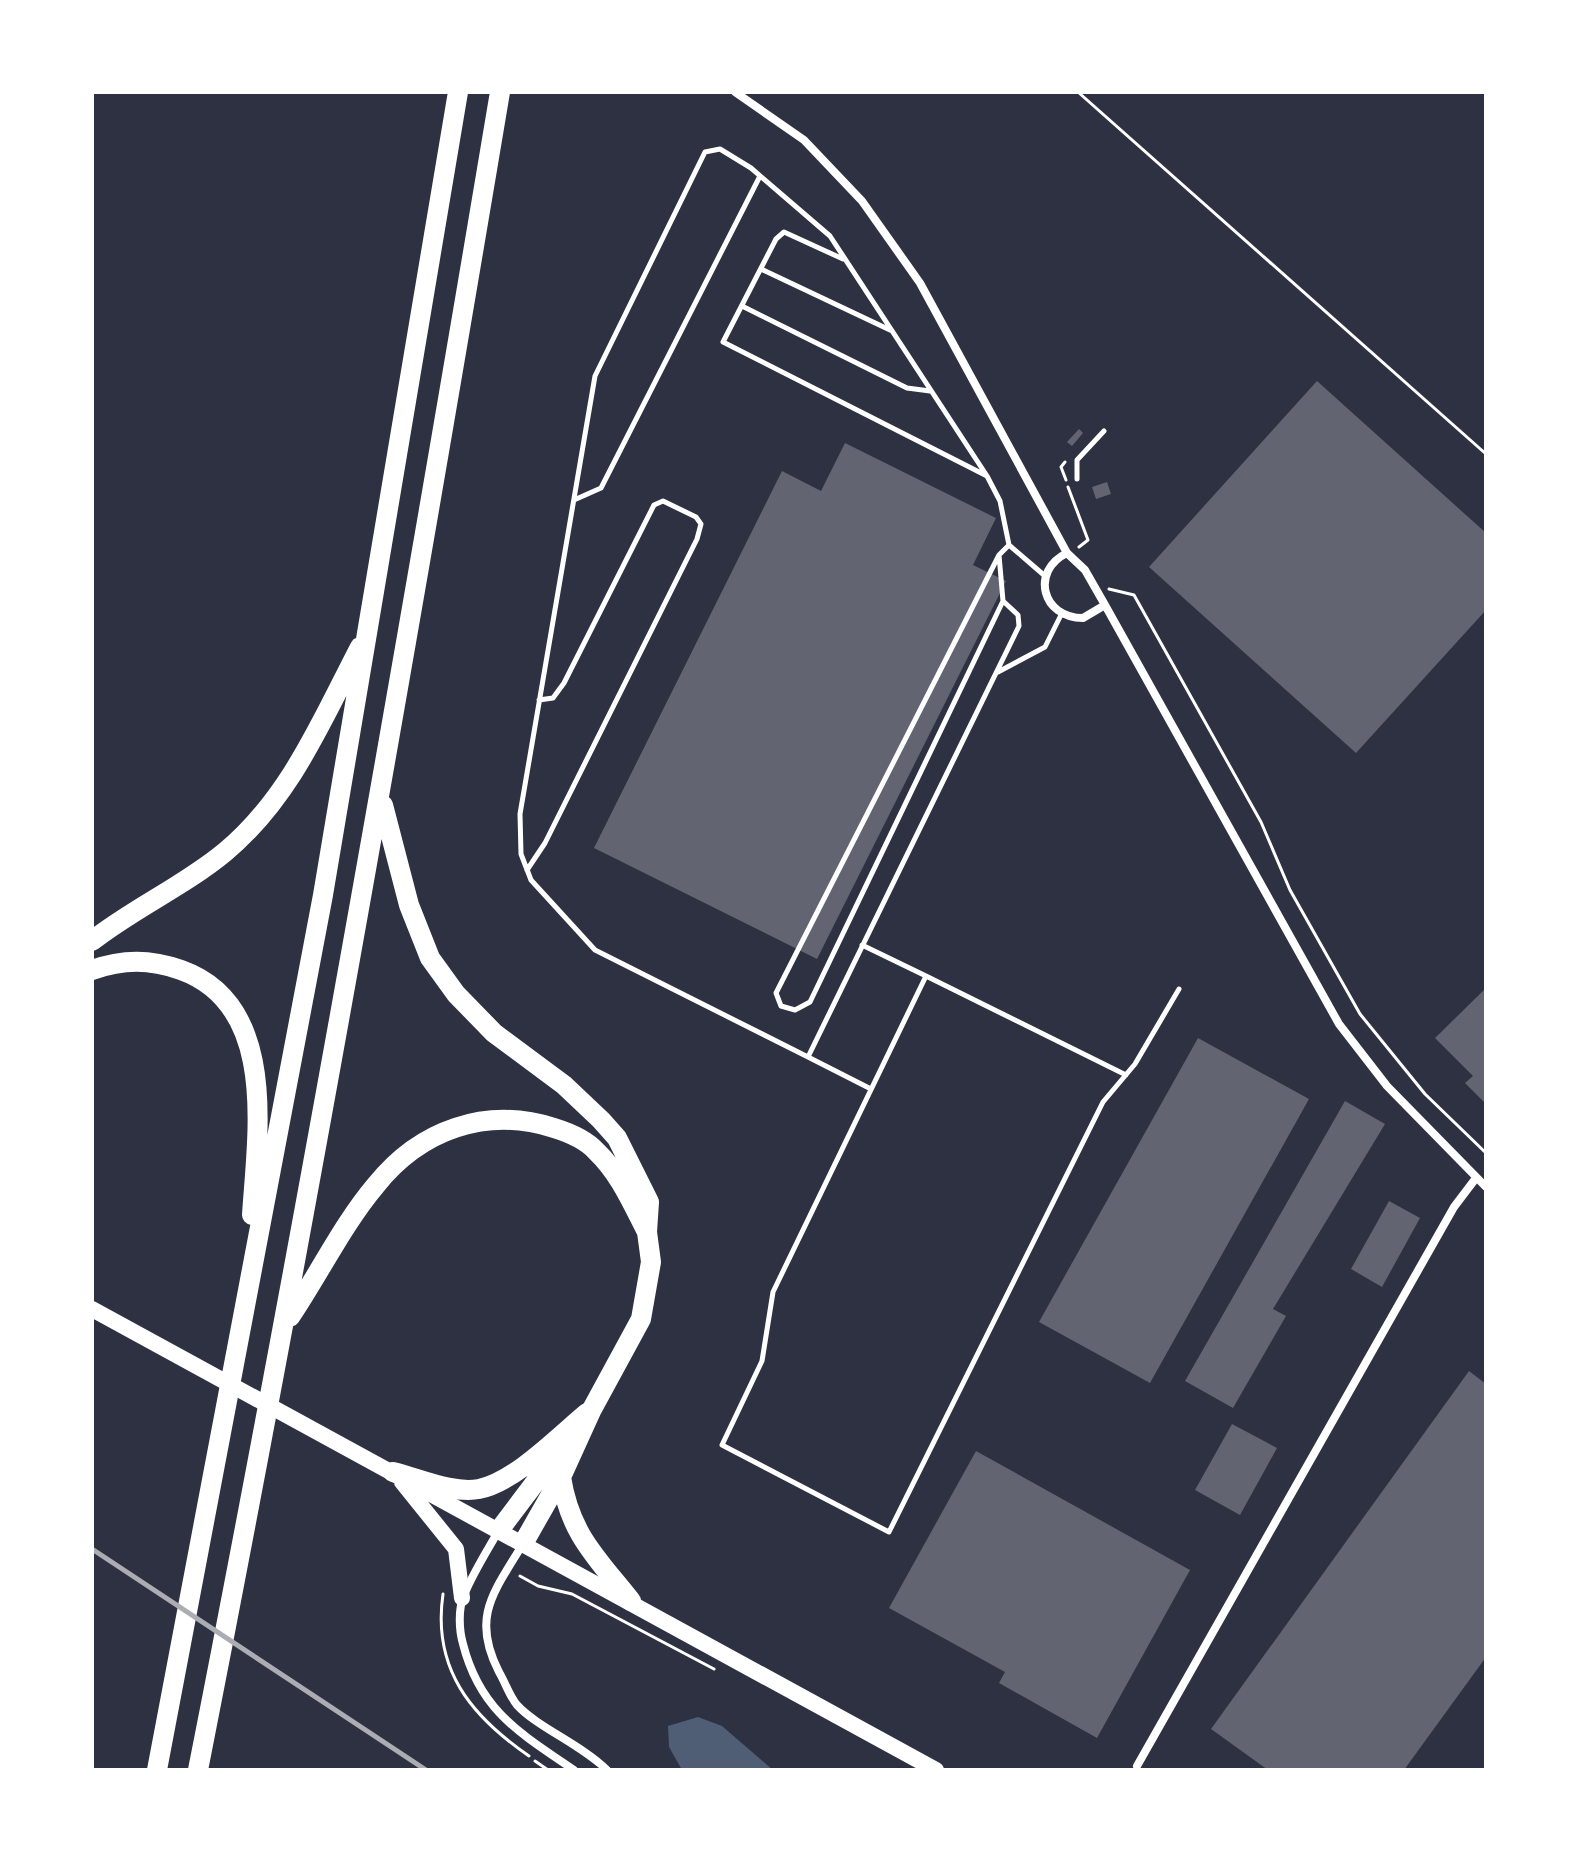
<svg xmlns="http://www.w3.org/2000/svg" width="1578" height="1862" viewBox="0 0 1578 1862" font-family="'Open Sans',sans-serif">
<rect width="100%" height="100%" fill="#2d3142"/>
<!-- water -->
<path fill="#4f5d75" d="M698,1717L722,1726L773,1770H682L669,1747L668,1726Z"/>
<!-- building -->
<path fill="#626471" d="M1317,381L1486,533V610L1356,753L1149,567Z
M1079,429L1083,433L1072,446L1067,442Z
M845,443L996,518L973,565L1006,581L817,959L594,848L782,471L821,491Z
M1107,482L1111,494L1096,499L1092,487Z
M1486,988V1104L1465,1083L1473,1076L1435,1038Z
M1198,1038L1309,1099L1150,1383L1039,1322Z
M1345,1101L1385,1124L1273,1309L1286,1316L1233,1408L1185,1381Z
M1389,1201L1420,1218L1382,1287L1351,1269Z
M1469,1371L1486,1384V1657L1404,1770H1268L1211,1729Z
M1232,1424L1277,1448L1240,1515L1195,1490Z
M976,1451L1190,1570L1097,1738L999,1683L1005,1672L889,1608Z"/>
<g fill="none" stroke-linecap="round" stroke-linejoin="round">
<!-- path -->
<path stroke="#fff" stroke-width="3" d="M1078,92L1486,454
M1065,462L1061,467L1066,480
M1068,487L1088,540L1079,547
M1109,589L1134,595L1261,822L1290,890L1360,1014L1425,1094L1486,1153
M520,1576L538,1586L572,1594L714,1669
M443,1594C432,1669 471,1716 529,1756
M535,1761L548,1770"/>
<!-- service -->
<path stroke="#fff" stroke-width="5" d="M843,259L784,232L776,239L723,342L987,476L1000,501L1009,545L1045,576
M761,269L890,330
M742,306L907,388L930,391
M987,476L830,236L751,168L720,149L705,152L595,376L520,814L521,854L531,880L595,950L808,1057L1019,626L1018,615L1003,601
M1077,479V460L1104,431
M574,500L601,488L760,176
M999,555L776,993L781,1006L795,1010L810,1002L1003,601L999,555L1009,545
M998,672L1045,647L1061,615
M527,870L545,843L697,539L701,524L696,517L663,501L654,505L564,683L553,698L539,700
M862,945L926,976
M808,1057L871,1089
M1126,1075L926,976L773,1292L762,1361L722,1445L889,1532L1103,1102L1135,1064L1179,989"/>
<!-- minor -->
<path stroke="#fff" stroke-width="8" d="M735,92L804,140L862,201L920,283L1067,553
M1067,553L1085,570L1105,605L1083,618C1042,618 1030,571 1067,553Z
M1105,605L1339,1024L1387,1086L1486,1187
M499,1530C487,1551 473,1573 464,1595C458,1609 459,1630 463,1644C480,1711 520,1733 574,1770
M524,1542C495,1591 470,1616 499,1672C505,1682 510,1697 517,1705C537,1727 582,1745 607,1770
M1137,1766L1454,1207L1476,1178"/>
<!-- secondary -->
<path stroke="#fff" stroke-width="16" d="M92,1309L936,1770
M402,1482L456,1549L462,1598"/>
<!-- motorway -->
<path stroke="#fff" stroke-width="20" d="M383,805L409,905L430,958L456,994L494,1033L564,1085L601,1120L617,1138L649,1202L647,1232L651,1262L641,1319L591,1411L561,1477L524,1542
M92,941C134,908 184,886 225,852C290,798 322,720 360,647
M92,970C123,959 150,959 181,970C279,1005 257,1135 252,1215
M290,1317C319,1274 343,1224 376,1185C420,1130 486,1106 554,1128C567,1132 586,1140 596,1151C620,1174 632,1203 647,1232
M393,1472C418,1478 453,1494 479,1489C515,1482 559,1436 587,1413
M561,1477C570,1534 596,1557 631,1601
M500,1529L568,1439
M157,1770L323,895L458,92
M198,1770C308,1212 406,653 500,92"/>
<!-- rail -->
<path stroke="#abadb3" stroke-width="5" d="M92,1549L426,1770"/>
</g>
<!-- border -->
<rect width="1578" height="1862" fill="none" stroke="#ffffff" stroke-width="188"/>
</svg>
